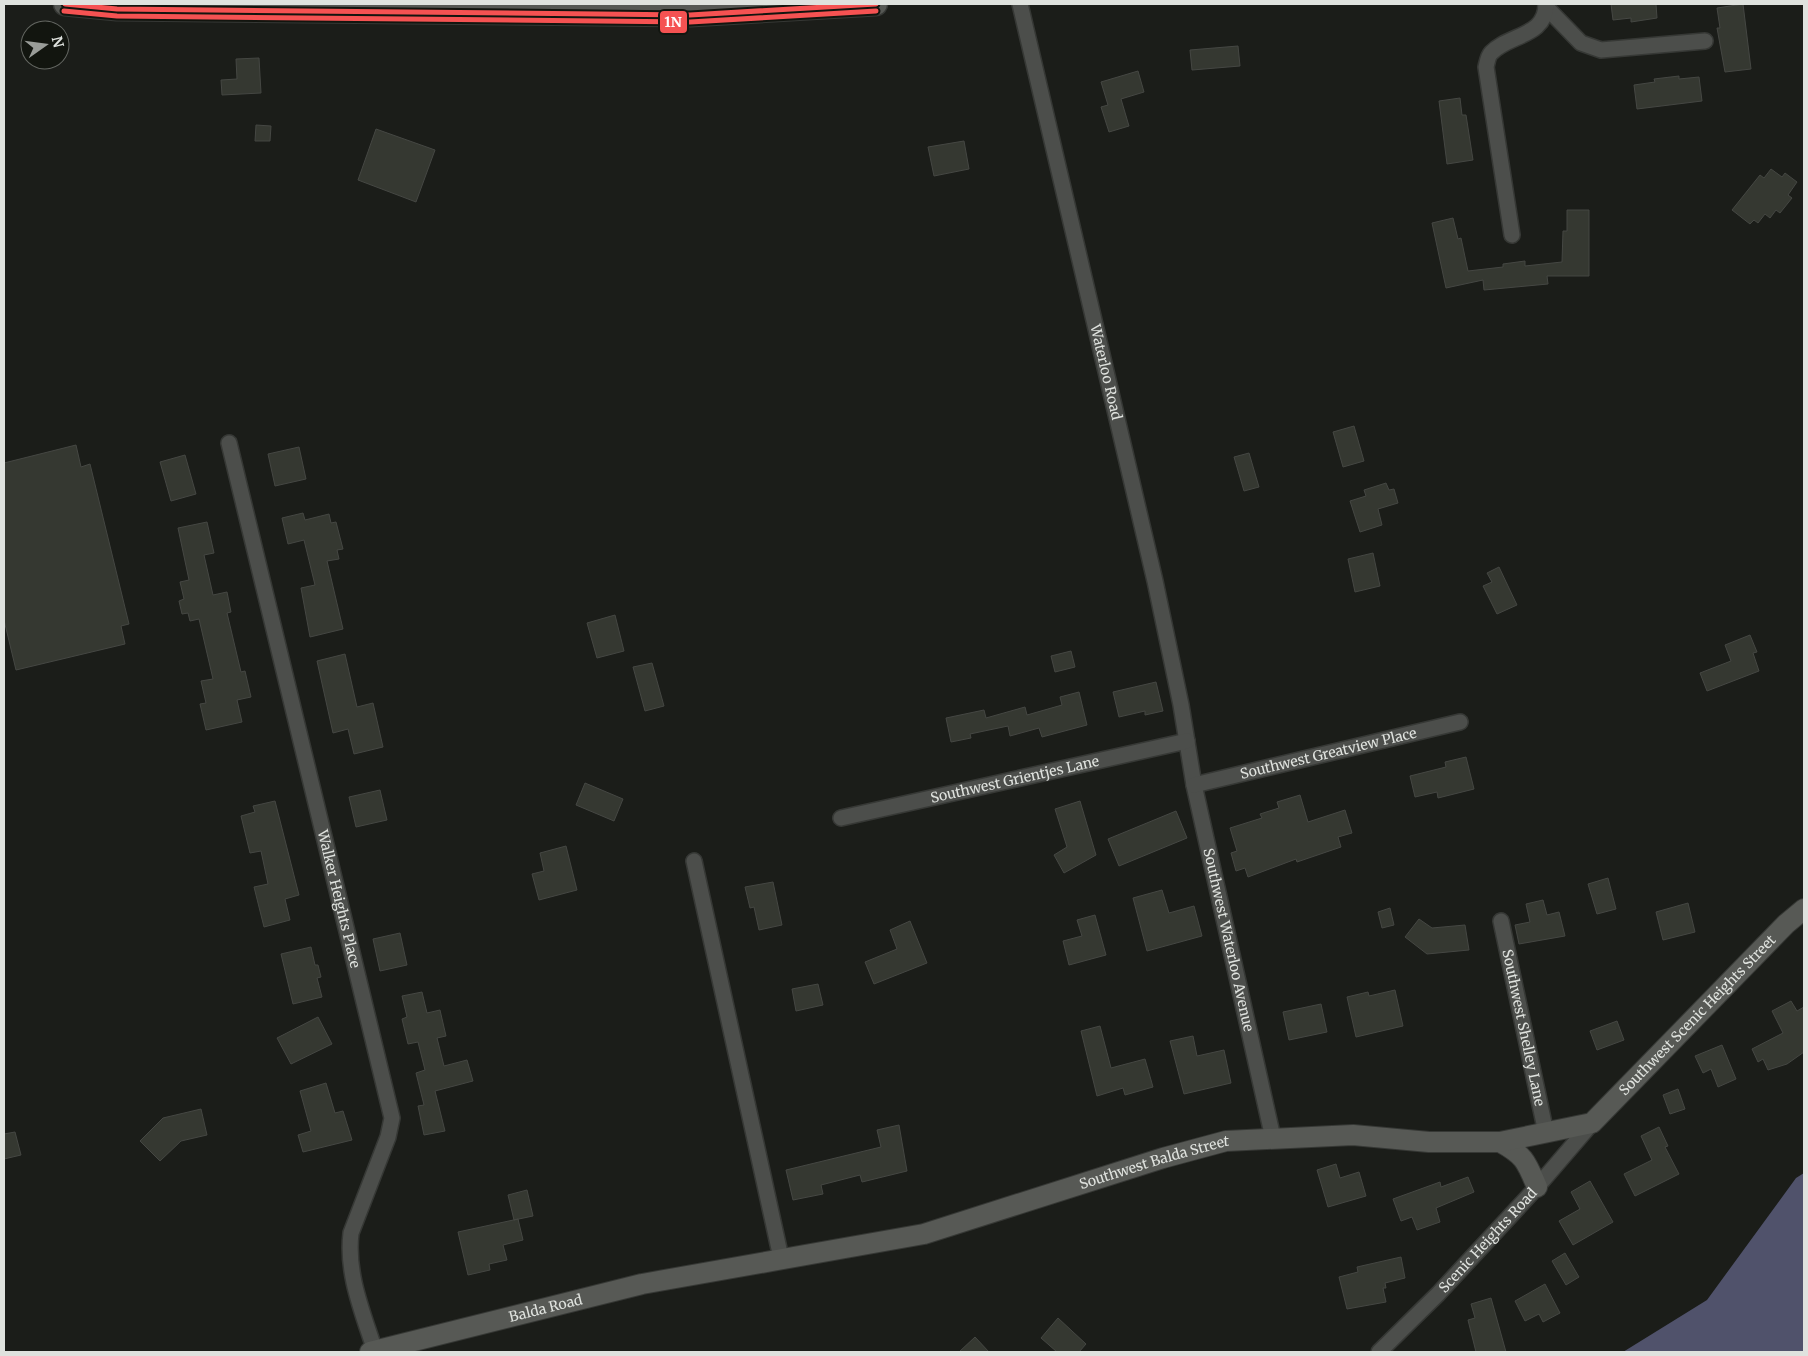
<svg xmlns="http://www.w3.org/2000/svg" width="1808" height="1356" viewBox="0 0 1808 1356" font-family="Merriweather,serif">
<rect width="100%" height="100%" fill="#1b1d19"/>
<!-- water -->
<path fill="#50526b" d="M1804,1173V1352H1623L1707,1300L1796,1178Z"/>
<!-- building -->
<path fill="#353831" stroke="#454743" d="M1611,4H1656L1657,18L1631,22V18L1613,20Z
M1743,4L1751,69L1725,72L1717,28H1720L1717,8Z
M1238,46L1240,66L1192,70L1190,50Z
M259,58L261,93L222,95L221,80L237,79L236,59Z
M1138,71L1144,92L1121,99L1129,126L1109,132L1101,107L1108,105L1101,82Z
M1679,76V79L1699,77L1702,101L1637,109L1634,85L1655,82L1654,79Z
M1460,98L1462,115H1466L1473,160L1447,164L1439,101Z
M256,125L271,126L270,141H255Z
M376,129L435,150L416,202L358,180Z
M964,141L969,169L934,176L928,147Z
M1771,169L1782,177L1785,173L1797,182L1788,195L1792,198L1780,213L1776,210L1770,218L1765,214L1758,223L1754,220L1750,224L1732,210L1760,175L1764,178Z
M1567,210H1589V276H1547L1548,284L1484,290L1483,280L1446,288L1432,223L1453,218L1458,239L1461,238L1468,271L1503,267V264L1525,261V266L1562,262L1563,231H1567Z
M1354,426L1364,461L1343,467L1333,432Z
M76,445L81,467L90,464L129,624L121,626L125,644L16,670L4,620V463Z
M299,447L306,479L275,486L268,454Z
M1249,453L1259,487L1244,491L1234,457Z
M185,455L196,494L171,501L160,462Z
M1386,483L1389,490L1394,489L1398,503L1378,509L1382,525L1360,532L1350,501L1366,496L1364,490Z
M303,513L305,520L329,514L331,523L336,522L343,549L337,550L339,559L327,561L343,629L310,637L301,588L315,585L304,540L288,544L282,518Z
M207,522L214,553L204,555L213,595L227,592L231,612L227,613L241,672L245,671L251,697L237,700L242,722L206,730L200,704L206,703L201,681L213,679L199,619L190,621L188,613L182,614L179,601L184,599L180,582L189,580L178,528Z
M1373,553L1380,586L1355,592L1348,559Z
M1499,567L1517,605L1497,614L1483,586L1492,582L1487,573Z
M615,615L624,651L597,658L587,623Z
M1750,635L1757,652L1753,653L1759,671L1707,691L1700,673L1731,661L1725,645Z
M1071,651L1075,667L1055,672L1051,656Z
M345,654L357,707L373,703L383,747L354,754L348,729L333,733L317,661Z
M652,663L664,706L645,711L633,667Z
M1156,682L1163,711L1145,715V711L1119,717L1113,692Z
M1079,692L1087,725L1042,737L1039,728L1010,736L1008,726L970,734L971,738L951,742L946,718L984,710L986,718L1025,707L1027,715L1062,705L1060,697Z
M1466,757L1474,789L1438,798L1437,792L1415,797L1410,776L1446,767L1445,762Z
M585,783L623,799L614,821L576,805Z
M380,790L387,820L356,827L349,797Z
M1300,795L1308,822L1345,810L1352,833L1338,837L1341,847L1297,862L1296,859L1248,877L1245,868L1236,871L1231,853L1237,851L1230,828L1262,818L1260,814L1279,808L1277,802Z
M275,801L299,895L285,899L290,920L264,927L254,887L268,884L261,851L250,853L241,816L255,812L253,806Z
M1080,801L1096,855L1064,873L1054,855L1067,847L1055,809Z
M1176,811L1187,838L1119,866L1108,839Z
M566,846L577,890L539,900L532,874L544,871L540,853Z
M1608,878L1616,909L1597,914L1588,884Z
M773,882L782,925L759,930L754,907L750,908L745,887Z
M1162,890L1169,913L1194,906L1202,936L1147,951L1133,898Z
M1543,900L1547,915L1559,912L1565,936L1519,944L1515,925L1530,922L1526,904Z
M1688,903L1695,932L1663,940L1656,912Z
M1390,908L1394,925L1382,928L1378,912Z
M1095,915L1106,955L1069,965L1063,941L1082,936L1077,920Z
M1419,919L1432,928L1465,925L1469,950L1427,954L1405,937Z
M910,921L927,963L874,984L865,962L897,949L890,930Z
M400,933L407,965L380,971L373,939Z
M311,947L315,965H318L321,977L317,978L322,997L293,1004L281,954Z
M818,984L823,1005L796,1011L792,989Z
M1395,990L1403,1026L1356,1037L1347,997L1368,992L1369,996Z
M422,992L427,1013L440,1010L446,1036L437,1038L444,1066L467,1060L473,1081L435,1091L445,1131L424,1135L418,1106L424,1105L416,1073L425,1070L418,1042L408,1044L402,1019L407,1017L402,996Z
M1791,1001L1797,1011L1804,1007V1052L1787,1064L1768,1070L1763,1059L1758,1062L1752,1049L1783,1033L1772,1011Z
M1321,1004L1327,1032L1289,1040L1283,1012Z
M318,1017L332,1044L291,1064L277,1038Z
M1617,1021L1624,1040L1597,1050L1590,1031Z
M1100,1026L1111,1068L1145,1059L1153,1087L1125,1095L1123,1088L1097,1096L1081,1031Z
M1193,1036L1197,1056L1224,1050L1231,1083L1184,1094L1170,1041Z
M1722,1045L1736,1079L1718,1087L1711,1069L1703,1073L1695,1056Z
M326,1083L335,1113L343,1111L352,1140L303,1152L298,1135L311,1131L300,1091Z
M1678,1089L1685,1109L1670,1114L1663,1095Z
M201,1109L207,1135L181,1141L160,1161L140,1141L163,1118Z
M899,1125L907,1171L862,1182L860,1175L821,1185L823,1194L793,1200L786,1170L881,1147L877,1130Z
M1659,1127L1668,1146L1665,1147L1679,1174L1635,1196L1624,1174L1652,1160L1641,1136Z
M15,1132L21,1155L4,1159V1134Z
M1336,1164L1340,1178L1359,1172L1366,1196L1328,1207L1317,1170Z
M1468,1177L1474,1192L1436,1208L1440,1222L1417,1230L1412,1217L1401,1221L1393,1199L1440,1182L1441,1187Z
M1590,1181L1613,1222L1573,1245L1559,1221L1580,1209L1571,1192Z
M527,1190L533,1216L514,1220L508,1195Z
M518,1219L523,1240L503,1245L507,1260L489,1264L490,1270L468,1275L458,1232Z
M1565,1253L1579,1277L1566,1285L1552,1261Z
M1401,1257L1405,1278L1385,1283L1386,1288H1383L1386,1302L1347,1309L1339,1277L1358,1272L1357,1267Z
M1545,1284L1560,1313L1543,1322L1539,1314L1525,1321L1515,1301Z
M1491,1298L1506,1352H1476L1468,1320L1475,1318L1471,1304Z
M1058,1318L1086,1344L1079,1352H1057L1041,1338Z
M975,1337L989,1352H959Z"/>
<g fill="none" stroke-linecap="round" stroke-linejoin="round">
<!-- street casing -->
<g stroke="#363835" stroke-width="18">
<g id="street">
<path id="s1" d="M1020,4L1155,581L1181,705L1194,785L1273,1138"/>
<path d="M1546,7L1581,43L1601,50L1705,41"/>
<path d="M1512,235L1486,67C1487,63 1488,56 1491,53C1509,34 1546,37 1546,4"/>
<path id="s2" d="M229,443L392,1118L388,1137L351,1233C346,1274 363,1313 375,1351"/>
<path id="s3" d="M1194,785L1460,722"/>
<path id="s4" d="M841,818L1187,741"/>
<path d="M694,861L781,1258"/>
<path id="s5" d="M1501,921L1546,1133"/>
<path id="s6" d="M1379,1352L1438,1294L1537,1187L1592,1123"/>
</g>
</g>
<!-- secondary casing -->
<g stroke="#363835" stroke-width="22">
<g id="secondary">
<path d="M1500,1142C1525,1156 1526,1161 1537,1187"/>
<path id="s7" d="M370,1352L642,1284L924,1234L1163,1158L1226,1141L1353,1135L1429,1142H1500L1592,1123L1786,924L1804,909"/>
</g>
</g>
<!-- primary casing -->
<g stroke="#363835" stroke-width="25">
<path id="primary" d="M65,4L117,9L690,15L876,4"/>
</g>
<!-- street -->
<use href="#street" stroke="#4c4e4b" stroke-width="15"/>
<!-- secondary -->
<use href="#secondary" stroke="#575955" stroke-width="20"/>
<!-- primary -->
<use href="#primary" stroke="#565854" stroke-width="22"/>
<!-- bus-1 casing -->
<g stroke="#12150f" stroke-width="9">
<path id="bus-1" d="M65,4L117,9L690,15L876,4"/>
</g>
<!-- bus-2 casing -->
<g stroke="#12150f" stroke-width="9">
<path id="bus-2" d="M64,11L117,16L690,22L876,11"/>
</g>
<!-- bus-1 -->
<use href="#bus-1" stroke="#f55252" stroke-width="5"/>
<!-- bus-2 -->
<use href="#bus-2" stroke="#f55252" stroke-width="5"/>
</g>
<g text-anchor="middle" stroke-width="4" stroke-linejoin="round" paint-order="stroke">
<!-- street labels -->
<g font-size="14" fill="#dfe2de" stroke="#12150f">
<text dy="5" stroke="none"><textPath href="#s1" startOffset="378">Waterloo Road</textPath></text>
<text dy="5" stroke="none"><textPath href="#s3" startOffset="138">Southwest Greatview Place</textPath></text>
<text dy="5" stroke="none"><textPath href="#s4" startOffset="178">Southwest Grientjes Lane</textPath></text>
<text dy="5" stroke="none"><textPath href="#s2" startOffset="469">Walker Heights Place</textPath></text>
<text dy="5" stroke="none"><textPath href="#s1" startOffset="959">Southwest Waterloo Avenue</textPath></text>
<text dy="5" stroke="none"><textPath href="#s7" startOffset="1402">Southwest Scenic Heights Street</textPath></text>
<text dy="5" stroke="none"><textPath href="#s5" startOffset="109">Southwest Shelley Lane</textPath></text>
<text dy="5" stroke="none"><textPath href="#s7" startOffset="808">Southwest Balda Street</textPath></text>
<text dy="5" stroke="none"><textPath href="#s6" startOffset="156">Scenic Heights Road</textPath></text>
<text dy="5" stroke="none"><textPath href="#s7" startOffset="181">Balda Road</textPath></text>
</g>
</g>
<rect stroke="#12150f" stroke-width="2" x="659" y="10" width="29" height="24" rx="5" fill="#f55252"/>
<g font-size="14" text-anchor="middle" font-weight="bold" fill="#fff">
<text x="673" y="27">1N</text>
</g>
<!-- border -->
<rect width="1808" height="1356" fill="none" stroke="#dfe2de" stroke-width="10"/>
<!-- north arrow -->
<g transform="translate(45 45) rotate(76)"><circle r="24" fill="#12150f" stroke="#646762"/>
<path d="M0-4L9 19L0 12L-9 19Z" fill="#9a9d99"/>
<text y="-8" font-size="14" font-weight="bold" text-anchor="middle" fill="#dfe2de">N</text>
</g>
</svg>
